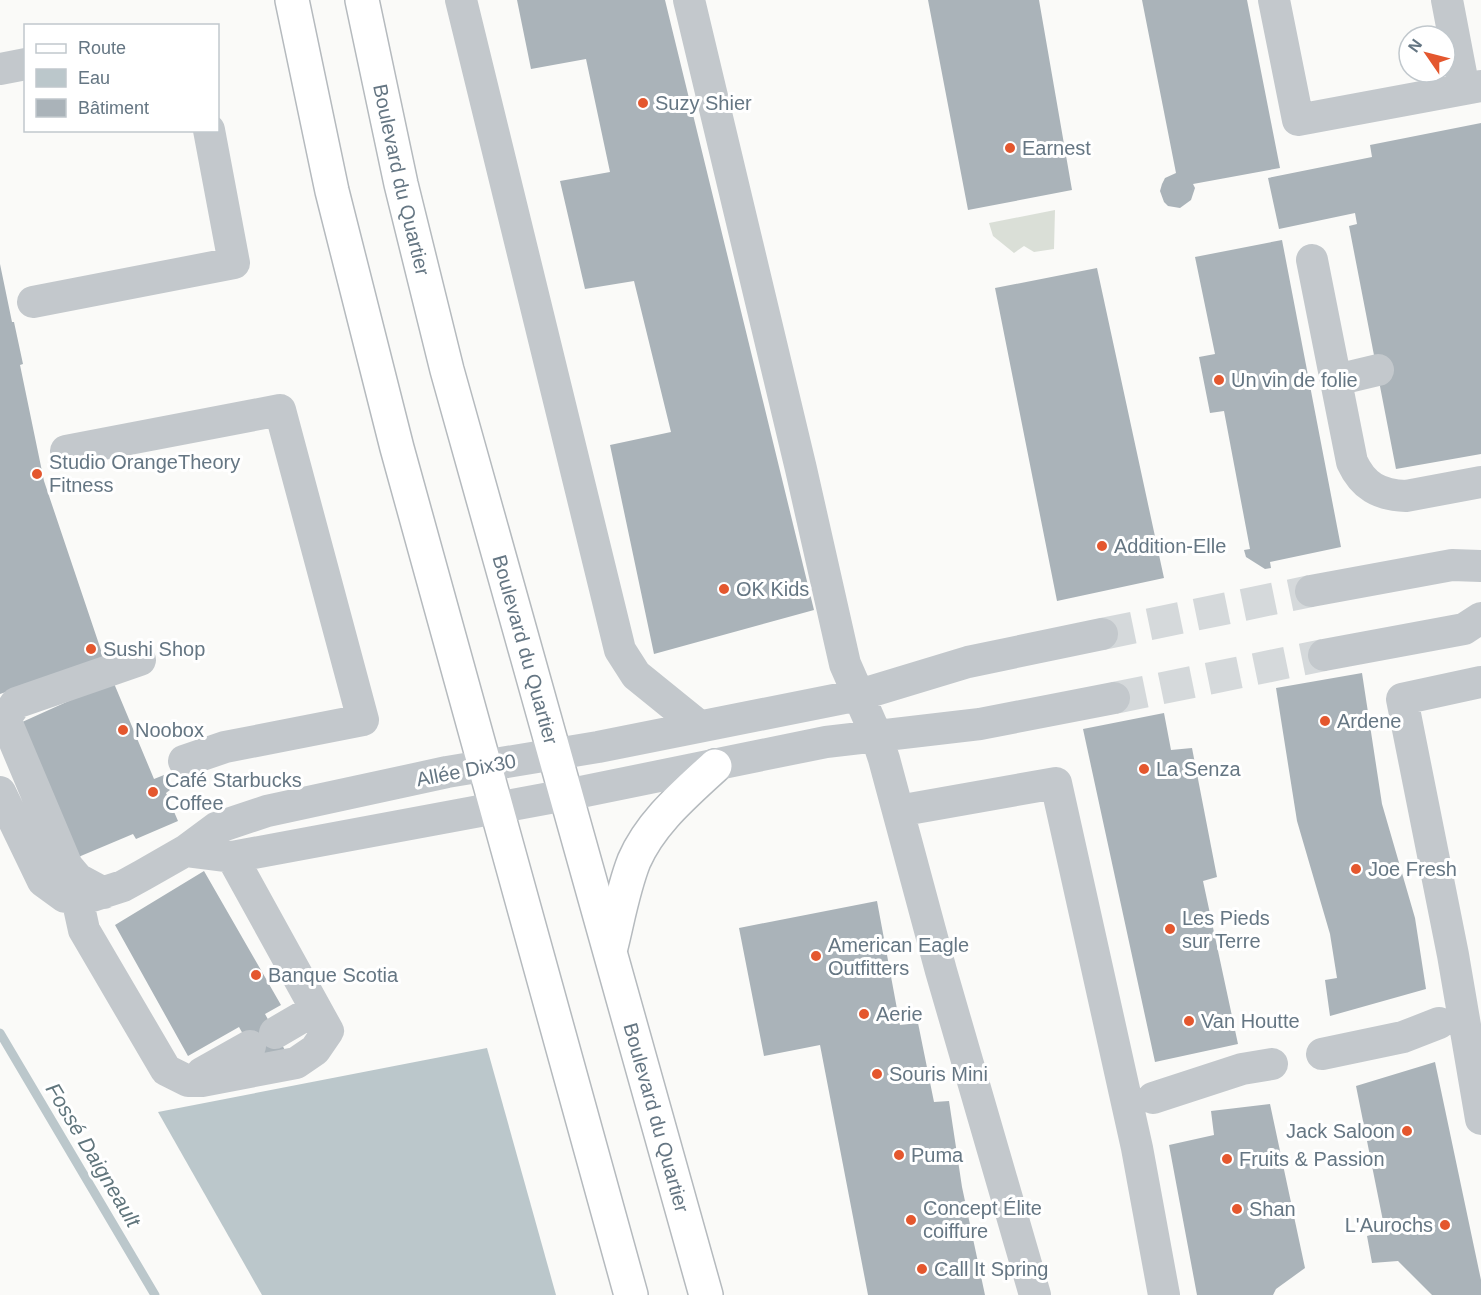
<svg xmlns="http://www.w3.org/2000/svg" width="1481" height="1295" viewBox="0 0 1481 1295" font-family="Arial,sans-serif">
<rect width="100%" height="100%" fill="#fafaf8"/>
<!-- green -->
<path fill="#dadfd7" d="M1055,210L1054,249L1034,252L1024,246L1014,253L993,236L989,223Z"/>
<!-- water -->
<path fill="#bbc7cb" d="M487,1048L556,1295H262L158,1112Z"/>
<g fill="none" stroke-linecap="round" stroke-linejoin="round">
<!-- stream -->
<path stroke="#bbc7cb" stroke-width="9" d="M0,1033L155,1295"/>
</g>
<!-- building -->
<path fill="#aab3b9" d="M517,0H665L814,610L654,654L610,445L671,432L634,281L585,289L560,181L610,172L586,59L531,69Z
M928,0H1039L1072,190L968,210Z
M1142,0H1247L1280,168L1193,184L1195,188L1191,200L1180,208L1168,206L1164,202L1160,191L1162,184L1165,178L1176,173Z
M1481,123V454L1396,469L1349,226L1357,224L1355,213L1279,229L1268,178L1372,157L1370,145Z
M1282,240L1341,547L1270,562L1271,568L1265,569L1246,557L1244,550L1250,549L1224,411L1210,413L1199,357L1215,354L1195,257Z
M0,264L12,322H14L23,364L20,365L44,481L104,659L0,694Z
M1097,268L1164,578L1057,601L995,288Z
M1362,673L1382,804L1415,918L1426,989L1330,1016L1325,980L1337,978L1330,934L1297,821L1276,688Z
M113,681L154,779L164,775L170,790L166,793L178,821L136,839L133,834L76,858L20,723Z
M1164,713L1171,750L1192,748L1217,877L1203,881L1238,1044L1155,1062L1083,729Z
M204,871L281,1005L265,1014L286,1052L261,1066L239,1027L188,1056L115,925Z
M877,901L900,1025L918,1023L934,1102L949,1101L962,1187L985,1295H868L820,1045L764,1056L739,928Z
M1435,1062L1481,1280V1295H1432L1398,1261L1372,1263L1367,1236L1385,1231L1356,1086Z
M1270,1104L1305,1268L1276,1289L1273,1295H1197L1169,1145L1214,1135L1211,1111Z"/>
<g fill="none" stroke-linecap="round" stroke-linejoin="round">
<!-- minor-tunnel -->
<path stroke="#d5d9db" stroke-width="32" stroke-dasharray="32 16" stroke-linecap="butt" d="M1102,634L1311,591
M1114,698L1324,655"/>
<!-- major casing -->
<g stroke="#b5babe" stroke-width="36">
<g id="major">
<path d="M292,0L332,191L397,448L631,1295"/>
<path id="s1" d="M362,0L401,184L447,370L706,1295"/>
<path d="M611,947C618,919 623,889 634,861C651,822 685,794 715,766"/>
</g>
</g>
<!-- minor -->
<path stroke="#c3c8cc" stroke-width="32" d="M461,0L620,650L636,675L699,726
M689,0L801,469L845,664L876,735L884,759L941,971L1035,1295
M1274,0L1298,120L1481,86
M1447,0L1464,89
M0,69L26,64
M1312,260L1352,462C1363,486 1379,495 1406,496L1481,482
M33,302L234,263L209,130
M1336,380L1378,370
M66,451L280,410L363,720L225,747L184,761
M1311,591L1452,565L1481,566
M1324,655L1464,629L1481,618
M1481,682L1402,699L1453,955L1481,1119
M0,792L43,881L65,897H89L123,886L143,875L185,851L216,828L267,811L447,772L598,747L859,695L968,662L1102,634
M898,811L1056,783L1137,1148L1164,1295
M185,851L232,857L566,795L826,742L980,724L1114,698
M104,893L78,879L67,866L5,719L16,703L140,660
M77,898L84,930L166,1070L188,1081H202L296,1063L315,1050L328,1031L232,857
M275,1033L316,1009
M1322,1054L1403,1037L1439,1023
M202,1073L250,1046
M1153,1098L1242,1069L1272,1064"/>
<!-- major -->
<use href="#major" stroke="#fff" stroke-width="33"/>
</g>
<!-- markers -->
<g fill="#e4572e" stroke="#fff" stroke-width="2">
<circle cx="643" cy="103" r="6"/>
<circle cx="1010" cy="148" r="6"/>
<circle cx="1219" cy="380" r="6"/>
<circle cx="37" cy="474" r="6"/>
<circle cx="1102" cy="546" r="6"/>
<circle cx="724" cy="589" r="6"/>
<circle cx="91" cy="649" r="6"/>
<circle cx="1325" cy="721" r="6"/>
<circle cx="123" cy="730" r="6"/>
<circle cx="1144" cy="769" r="6"/>
<circle cx="153" cy="792" r="6"/>
<circle cx="1356" cy="869" r="6"/>
<circle cx="1170" cy="929" r="6"/>
<circle cx="816" cy="956" r="6"/>
<circle cx="256" cy="975" r="6"/>
<circle cx="864" cy="1014" r="6"/>
<circle cx="1189" cy="1021" r="6"/>
<circle cx="877" cy="1074" r="6"/>
<circle cx="1407" cy="1131" r="6"/>
<circle cx="899" cy="1155" r="6"/>
<circle cx="1227" cy="1159" r="6"/>
<circle cx="1237" cy="1209" r="6"/>
<circle cx="911" cy="1220" r="6"/>
<circle cx="1445" cy="1225" r="6"/>
<circle cx="922" cy="1269" r="6"/>
</g>
<g text-anchor="middle" stroke-width="6" stroke-linejoin="round" paint-order="stroke">
<!-- poi labels -->
<g font-size="20" fill="#657683" stroke="#fff" text-anchor="start">
<text x="655" y="110">Suzy Shier</text>
<text x="1022" y="155">Earnest</text>
<text x="1231" y="387">Un vin de folie</text>
<text x="49" y="469">Studio OrangeTheory<tspan x="49" dy="23">Fitness</tspan></text>
<text x="1114" y="553">Addition-Elle</text>
<text x="736" y="596">OK Kids</text>
<text x="103" y="656">Sushi Shop</text>
<text x="1337" y="728">Ardene</text>
<text x="135" y="737">Noobox</text>
<text x="1156" y="776">La Senza</text>
<text x="165" y="787">Café Starbucks<tspan x="165" dy="23">Coffee</tspan></text>
<text x="1368" y="876">Joe Fresh</text>
<text x="1182" y="925">Les Pieds<tspan x="1182" dy="23">sur Terre</tspan></text>
<text x="828" y="952">American Eagle<tspan x="828" dy="23">Outfitters</tspan></text>
<text x="268" y="982">Banque Scotia</text>
<text x="876" y="1021">Aerie</text>
<text x="1201" y="1028">Van Houtte</text>
<text x="889" y="1081">Souris Mini</text>
<text x="1395" y="1138" text-anchor="end">Jack Saloon</text>
<text x="911" y="1162">Puma</text>
<text x="1239" y="1166">Fruits &amp; Passion</text>
<text x="923" y="1215">Concept Élite<tspan x="923" dy="23">coiffure</tspan></text>
<text x="1249" y="1216">Shan</text>
<text x="1433" y="1232" text-anchor="end">L'Aurochs</text>
<text x="934" y="1276">Call It Spring</text>
</g>
<!-- street labels -->
<g font-size="20" fill="#657683" stroke="#fff">
<text dy="7" stroke="none"><textPath href="#s1" startOffset="184">Boulevard du Quartier</textPath></text>
<text dy="7" stroke="none"><textPath href="#s1" startOffset="670">Boulevard du Quartier</textPath></text>
<text transform="translate(466 770) rotate(-11)" y="7">Allée Dix30</text>
<text dy="7" stroke="none"><textPath href="#s1" startOffset="1156">Boulevard du Quartier</textPath></text>
</g>
<!-- water labels -->
<g font-size="21" font-style="italic" fill="#60757c" stroke="#fff">
<text transform="translate(93 1155) rotate(59)" y="7">Fossé Daigneault</text>
</g>
</g>
<!-- legend -->
<rect x="24" y="24" width="195" height="108" fill="#ffffff" stroke="#c1c8cd" stroke-width="1.5"/>
<rect x="36" y="44" width="30" height="9" fill="#ffffff" stroke="#c1c8cd" stroke-width="1.5"/>
<text x="78" y="54" font-size="18" fill="#657683">Route</text>
<rect x="36" y="69" width="30" height="18" fill="#bbc7cb" stroke="#c1c8cd" stroke-width="1.5"/>
<text x="78" y="84" font-size="18" fill="#657683">Eau</text>
<rect x="36" y="99" width="30" height="18" fill="#aab3b9" stroke="#c1c8cd" stroke-width="1.5"/>
<text x="78" y="114" font-size="18" fill="#657683">Bâtiment</text>
<!-- north arrow -->
<g transform="translate(1427 54) rotate(305)"><circle r="28" fill="#ffffff" stroke="#c1c8cd" stroke-width="1.5"/>
<path d="M0-4.5L10 22L0 15L-10 22Z" fill="#e4572e"/>
<text y="-9" font-size="16" font-weight="bold" text-anchor="middle" fill="#657683">N</text>
</g>
</svg>
